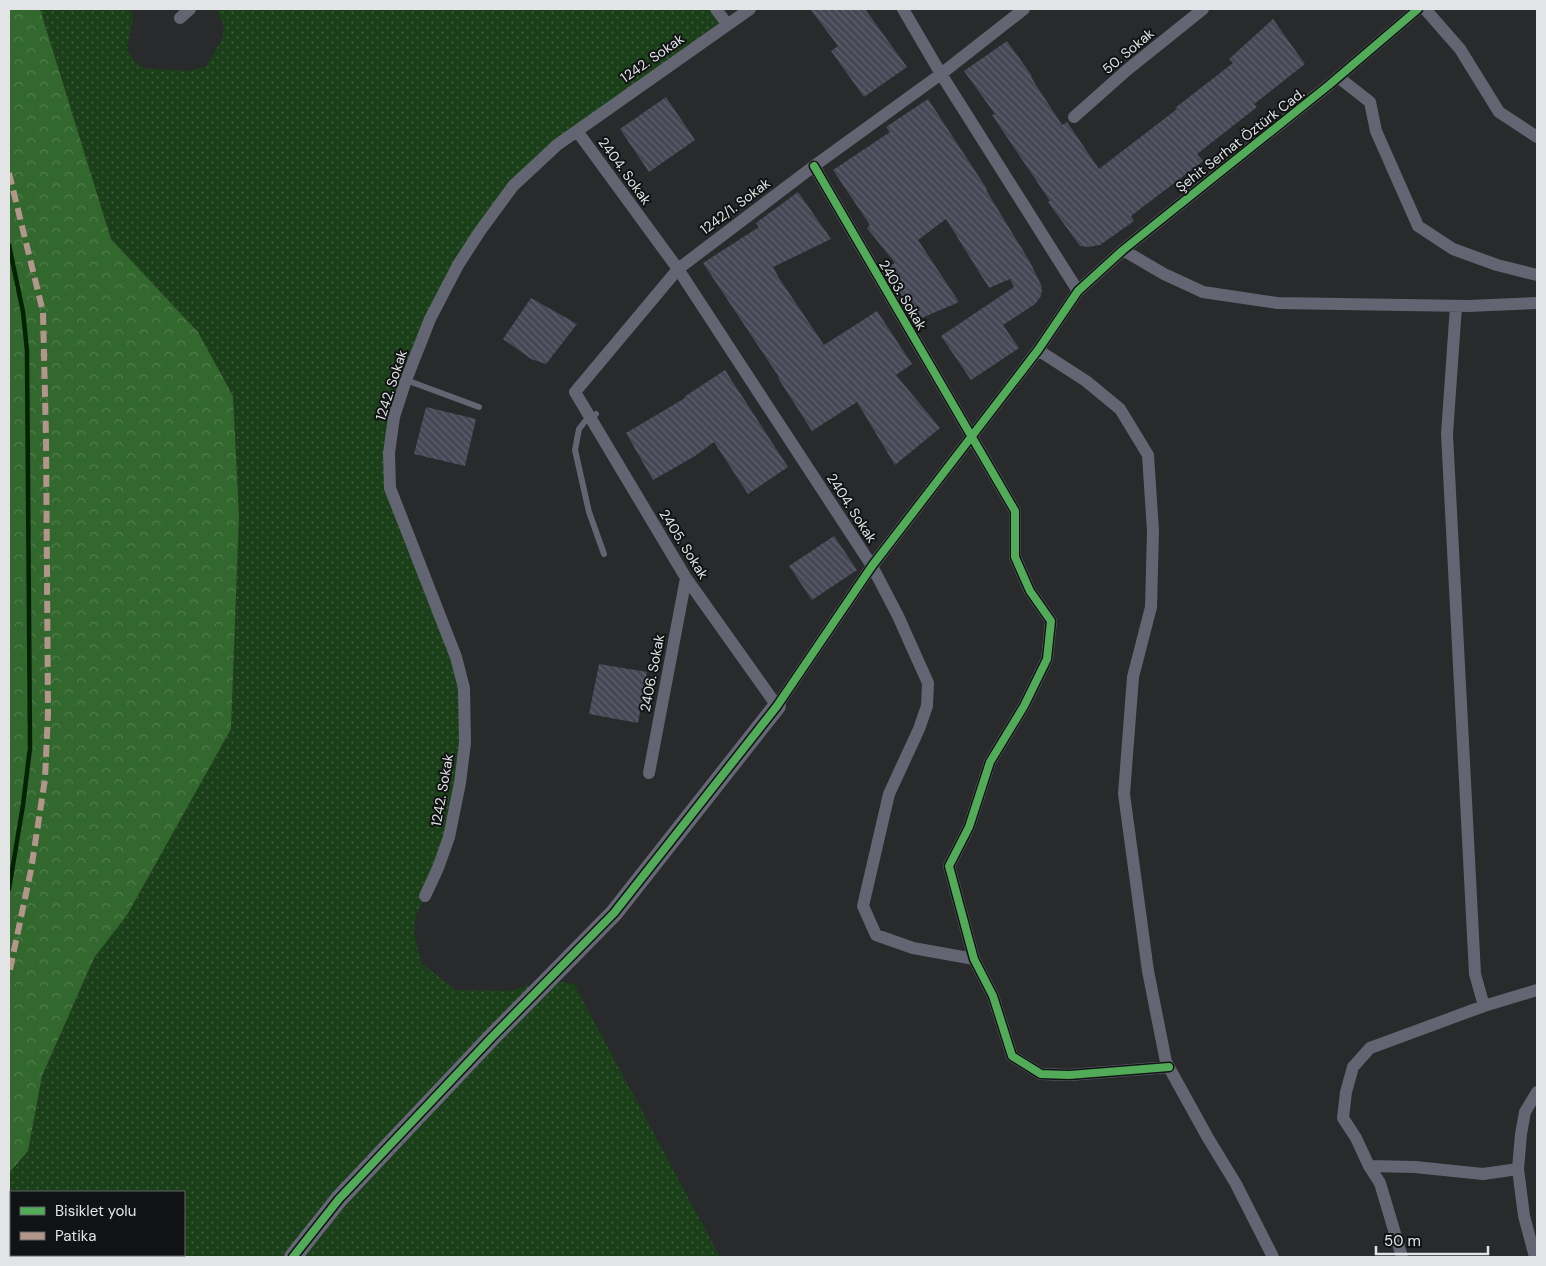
<svg xmlns="http://www.w3.org/2000/svg" width="1546" height="1266" viewBox="0 0 1546 1266" font-family="'DM Sans',sans-serif">
<defs>
<pattern id="grass-dots" width="8" height="8" patternUnits="userSpaceOnUse" patternTransform="scale(1.25)"><rect width="8" height="8" fill="#1b3f18"/><path d="M2 2h.1M6 6h.1" fill="none" stroke="#3c5b3a" stroke-width="1.8" stroke-linecap="round"/></pattern>
<pattern id="forest-crowns" width="20" height="18" patternUnits="userSpaceOnUse" patternTransform="scale(1.25)"><rect width="20" height="18" fill="#32672d"/><path d="M2 6a3 3 0 1 1 6 0M12 15a3 3 0 1 1 6 0" fill="none" stroke="#507d4b"/></pattern>
<pattern id="building-back-hatch" width="6" height="6" patternUnits="userSpaceOnUse" patternTransform="scale(1.25)"><rect width="6" height="6" fill="#474756"/><path d="M-1 5l2 2M0 0l6 6M5-1l2 2" fill="none" stroke="#61616e"/></pattern>
</defs>
<rect width="100%" height="100%" fill="#292a2c"/>
<!-- grass -->
<path fill="url(#grass-dots)" fill-rule="evenodd" d="M40,9H130L133,17L127,50L135,62L144,68L186,71L206,67L222,39L224,26L217,9H716L727,24L513,186L458,265L394,417L390,488L456,657L465,743L438,868L416,916L414,933L422,964L456,990L510,991L548,980L574,984L720,1257H9V1173L28,1151L42,1076L94,958L127,915L231,729L239,516L233,396L198,332L111,239ZM11,1192H184V1255H11Z"/>
<!-- forest -->
<path fill="url(#forest-crowns)" d="M9,9H40L111,239L198,332L233,396L239,516L231,729L127,915L94,958L42,1076L28,1151L9,1173Z"/>
<g fill="none" stroke-linecap="round" stroke-linejoin="round">
<!-- stream -->
<path stroke="#062205" stroke-width="4.5" d="M9,245L23,312L27,351L30,748L23,805L9,889"/>
</g>
<!-- building -->
<path fill="url(#building-back-hatch)" d="M810,9H865L907,67L864,97L831,51L838,46Z
M1273,19L1305,64L1254,104L1257,107L1197,154L1203,161L1131,216L1134,221L1100,245L1089,247L1080,246L1048,202L1050,201L992,115L995,114L964,71L1007,41L1032,76L1031,77L1062,125L1067,122L1099,169L1177,109L1175,108L1233,63L1229,59Z
M666,97L695,140L649,172L620,129Z
M928,99L987,189L986,190L1030,262L1042,287L1041,296L1035,304L1003,325L1019,348L971,380L941,336L1014,287L1010,279L989,288L946,219L918,240L959,302L917,320L885,268L895,263L867,228L870,225L833,170L890,132L886,127Z
M798,192L831,239L773,267L779,278L824,345L877,311L912,364L896,375L940,428L895,465L857,402L812,431L778,378L779,377L703,263L759,227L756,223Z
M531,298L577,324L546,364L531,359L503,339Z
M725,370L788,467L748,494L714,442L695,456L653,480L626,433L685,398L684,397Z
M426,407L476,419L465,466L414,454Z
M834,536L857,570L812,600L789,566Z
M599,664L647,672L638,723L589,714Z"/>
<g fill="none" stroke-linecap="round" stroke-linejoin="round">
<!-- lane -->
<path stroke="#646572" stroke-width="6" d="M406,380L479,407
M596,414L586,420L579,429L575,450L589,512L604,554"/>
<!-- street -->
<path stroke="#646572" stroke-width="12" d="M716,9L727,24
M903,9L941,74L1078,291
M1024,9L941,74L814,166L678,269L575,392L686,578L777,706L872,566L1038,350L1078,291L1123,250L1329,85L1418,9
M1425,9L1460,49L1499,112L1537,137
M180,18L190,9
M1338,77L1370,102L1376,131L1418,226L1453,249L1497,265L1537,275
M1074,117L1127,70L1203,9
M577,131L678,269L872,566L898,616L928,683L927,706L919,729L889,794L863,906L876,935L913,948L974,959
M814,166L1015,511V557L1030,591L1051,621L1047,659L1024,706L990,762L969,827L949,866L974,959L993,996L1012,1056L1041,1074L1069,1075L1169,1067
M1123,250L1164,274L1203,292L1277,303L1468,306L1537,303
M1456,306L1447,434L1475,974L1484,1006
M1038,350L1086,381L1120,409L1148,455L1153,531L1151,607L1133,677L1124,794L1148,971L1166,1062L1208,1138L1236,1184L1273,1257
M649,773L686,578
M425,896L438,868L449,837L460,783L465,743L464,688L456,657L390,488L389,453L394,417L406,380L430,319L458,265L480,231L513,186L557,145L750,9
M1369,1166L1415,1167L1483,1174L1518,1169
M1402,1257L1380,1183L1369,1166L1356,1138L1343,1118L1346,1092L1353,1067L1370,1048L1484,1006L1537,990
M1535,1257L1524,1216L1518,1169L1521,1134L1525,1112L1537,1092"/>
<!-- secondary -->
<path stroke="#656676" stroke-width="18" d="M293,1257L339,1199L493,1036L614,913L777,706"/>
<!-- quiet -->
<path stroke="#b2968c" stroke-width="6" stroke-dasharray="12 6" stroke-linecap="butt" d="M9,173L43,312L46,438L48,713L45,779L31,870L9,974"/>
<!-- cycleway casing -->
<g stroke="#111213" stroke-width="11">
<path id="cycleway" d="M814,166L1015,511V557L1030,591L1051,621L1047,659L1024,706L990,762L969,827L949,866L974,959L993,996L1012,1056L1041,1074L1069,1075L1169,1067
M293,1257L339,1199L493,1036L614,913L777,706L872,566L1038,350L1078,291L1123,250L1329,85L1418,9"/>
</g>
<!-- cycleway -->
<use href="#cycleway" stroke="#51ab58" stroke-width="8"/>
</g>
<g text-anchor="middle" stroke-width="4" stroke-linejoin="round" paint-order="stroke">
<!-- street labels -->
<g font-size="14" fill="#e3e4e6" stroke="#111213">
<text transform="translate(1128 51) rotate(-40)" y="5">50. Sokak</text>
<text transform="translate(652 58) rotate(-35)" y="5">1242. Sokak</text>
<text transform="translate(1240 140) rotate(-38)" y="5">Şehit Serhat Öztürk Cad.</text>
<text transform="translate(625 171) rotate(54)" y="5">2404. Sokak</text>
<text transform="translate(735 206) rotate(-37)" y="5">1242/1. Sokak</text>
<text transform="translate(903 295) rotate(59)" y="5">2403. Sokak</text>
<text transform="translate(391 385) rotate(-72)" y="5">1242. Sokak</text>
<text transform="translate(852 508) rotate(57)" y="5">2404. Sokak</text>
<text transform="translate(684 544) rotate(58)" y="5">2405. Sokak</text>
<text transform="translate(652 673) rotate(-79)" y="5">2406. Sokak</text>
<text transform="translate(442 790) rotate(-80)" y="5">1242. Sokak</text>
</g>
</g>
<!-- border -->
<rect width="1546" height="1266" fill="none" stroke="#e3e4e6" stroke-width="20"/>
<!-- legend -->
<rect x="10" y="1191" width="175" height="65" fill="#111213" stroke="#656667"/>
<rect x="20" y="1207" width="25" height="8" fill="#51ab58" stroke="#656667"/>
<text x="55" y="1216" font-size="15" fill="#e3e4e6">Bisiklet yolu</text>
<rect x="20" y="1232" width="25" height="8" fill="#b2968c" stroke="#656667"/>
<text x="55" y="1241" font-size="15" fill="#e3e4e6">Patika</text>
<!-- scale -->
<path d="M1376 1246v8h112v-8" fill="none" stroke="#e3e4e6" stroke-width="2.5"/>
<text x="1384" y="1246" font-size="15" fill="#e3e4e6" stroke="#111213" stroke-width="4" paint-order="stroke">50 m</text>
</svg>
